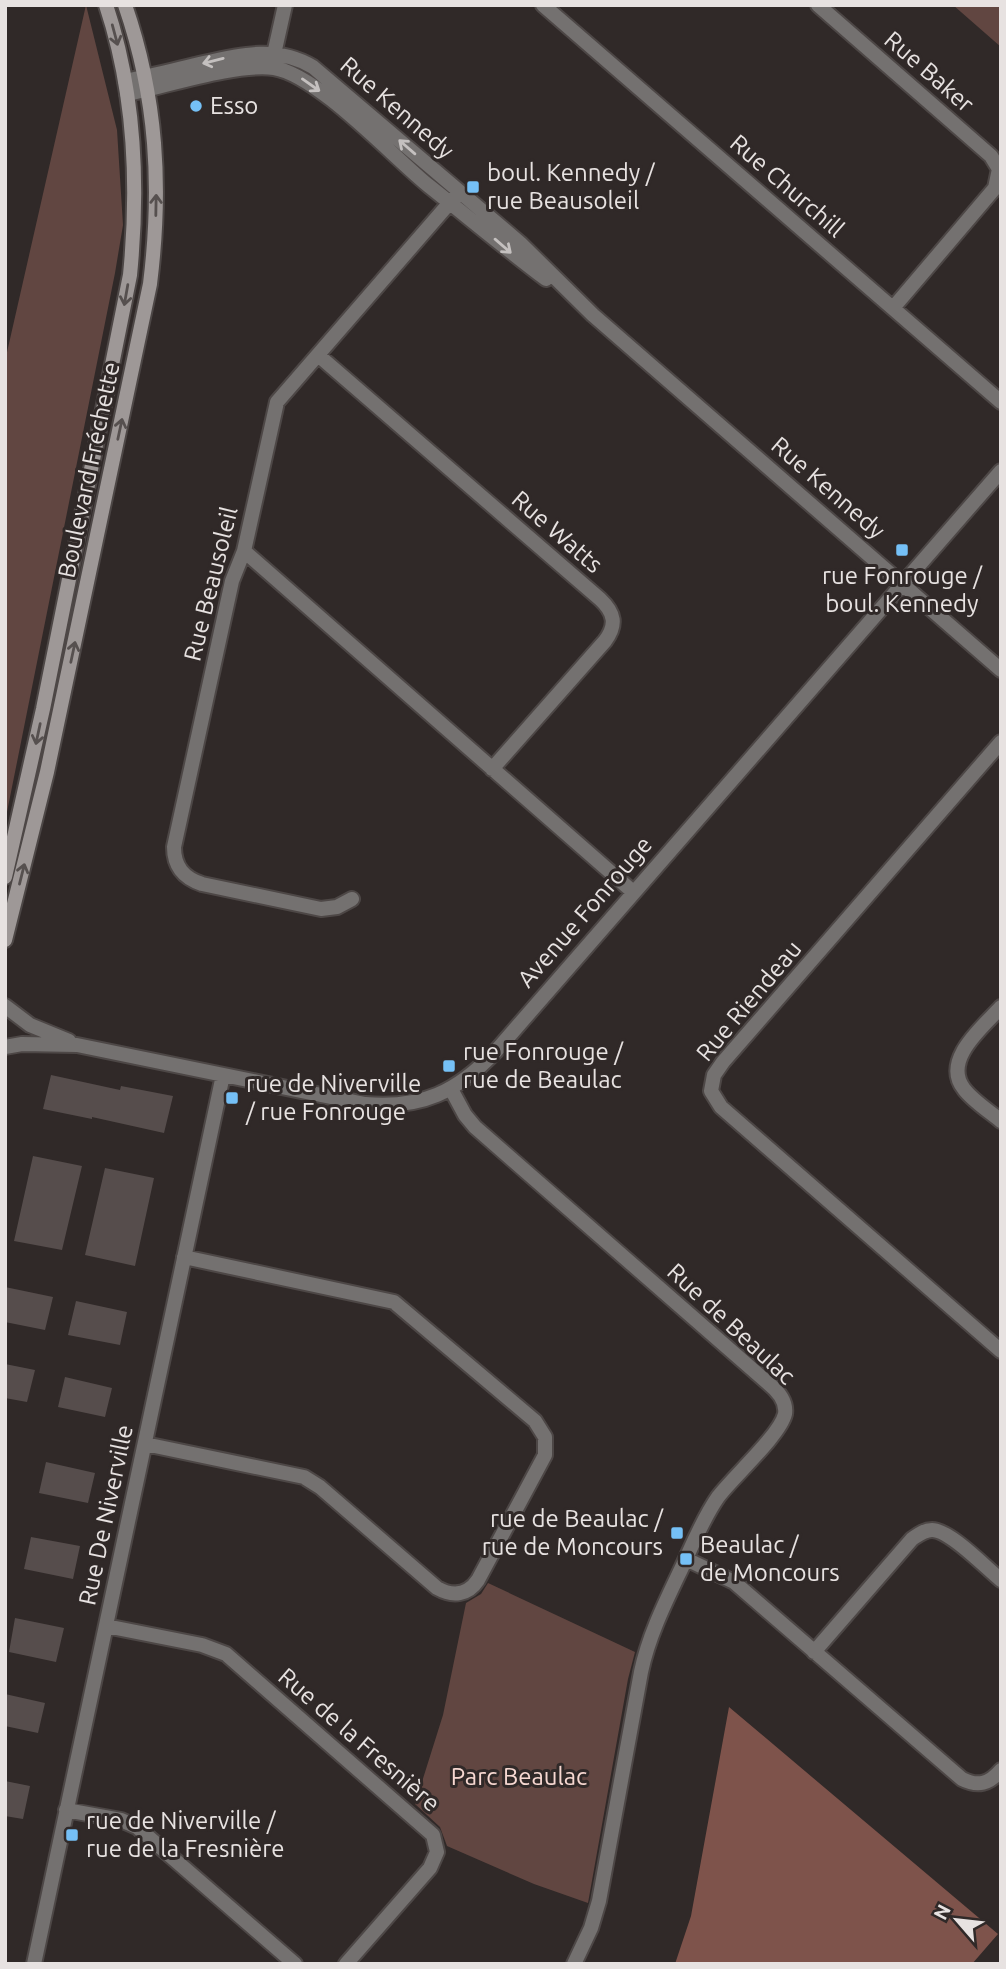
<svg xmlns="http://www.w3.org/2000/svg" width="1006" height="1969" viewBox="0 0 1006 1969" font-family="Ubuntu,sans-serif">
<rect width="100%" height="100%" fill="#302928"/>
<!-- green -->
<path fill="#614641" d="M86,5L117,130L123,225L115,273L5,822V361Z
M953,5H1001V47Z
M488,1583L635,1652L628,1679L588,1903L534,1884L447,1846L440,1827L415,1804L443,1715L466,1603L481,1594Z"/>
<!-- forest -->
<path fill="#7e534b" d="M729,1707L998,1934L972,1964H675L691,1916Z"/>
<!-- building -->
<path fill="#564d4c" d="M51,1075L120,1090L121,1086L173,1096L164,1133L92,1117V1119L43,1109Z
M33,1156L82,1166L62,1250L14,1241Z
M105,1168L154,1178L135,1266L85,1255Z
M5,1287L53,1297L45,1330L5,1322Z
M76,1301L127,1312L120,1345L68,1335Z
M5,1364L35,1370L27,1402L5,1398Z
M65,1377L112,1388L105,1417L58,1407Z
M46,1462L95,1473L88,1503L39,1493Z
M31,1537L80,1546L73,1579L24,1569Z
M15,1618L64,1628L56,1662L9,1652Z
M5,1694L45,1703L38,1733L5,1726Z
M5,1781L30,1786L23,1819L5,1816Z"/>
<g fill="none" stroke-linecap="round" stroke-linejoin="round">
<!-- street casing -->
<g stroke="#4d4746" stroke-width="18">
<path id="street" d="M543,5L1001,402
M818,5L991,156L999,169L995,188L893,308
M272,63L285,5
M125,81C149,76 172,71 195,65C235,56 275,44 313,67L520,243L593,315L1001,670
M127,94C167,86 236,63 274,68C318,75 392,156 429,186C468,217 506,249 546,279
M318,355L600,599C615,613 617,625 605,641L492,769
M244,551L632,891
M1001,742L723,1062L714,1075L711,1091L721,1107L1001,1351
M352,899L337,907L321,909L202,884C184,878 174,867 174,847L232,581L244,551L277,402L459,192
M5,1006L30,1025L69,1041
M1001,1007C984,1026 941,1060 964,1089C973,1101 989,1111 1001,1121
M5,1047L22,1044L77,1045L365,1104C422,1109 457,1092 496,1051L1001,471
M451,1089L465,1115L475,1127L768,1383C778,1391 787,1401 785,1414C780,1435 733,1477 718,1497C704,1517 694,1541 684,1563C667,1599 649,1634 641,1672L599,1901L591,1928L574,1964
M145,1444L304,1477L320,1487L437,1588C453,1597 468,1595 478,1580L545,1455V1437L535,1421L394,1302L184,1257
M686,1559L734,1582L962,1779C978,1787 989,1784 1001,1770
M106,1626L202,1645L226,1654L433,1835L437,1852L430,1868L346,1964
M814,1652L912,1539C918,1535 924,1530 932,1530C950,1530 986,1568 1001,1580
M66,1810L121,1820L137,1827L295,1964
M34,1964L223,1075"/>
</g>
<!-- secondary casing -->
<g stroke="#4d4746" stroke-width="18">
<path id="secondary" d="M5,877L43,709L130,275C139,184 135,92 106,5
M5,940L47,772L150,284C162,187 157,98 125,5"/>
</g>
<!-- street -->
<use href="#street" stroke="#747170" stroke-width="14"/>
<!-- secondary -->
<use href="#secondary" stroke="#9e9897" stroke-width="14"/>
</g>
<!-- one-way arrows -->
<defs><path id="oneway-shaft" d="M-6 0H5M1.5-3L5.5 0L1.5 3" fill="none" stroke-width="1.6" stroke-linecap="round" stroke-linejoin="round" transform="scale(1.75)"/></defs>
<g stroke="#56504f">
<use href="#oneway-shaft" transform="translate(115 35) rotate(75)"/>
<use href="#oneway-shaft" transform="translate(156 205) rotate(-89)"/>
<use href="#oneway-shaft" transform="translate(126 295) rotate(100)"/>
<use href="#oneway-shaft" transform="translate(120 429) rotate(-78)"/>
<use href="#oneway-shaft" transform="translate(73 652) rotate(-78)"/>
<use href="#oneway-shaft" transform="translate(38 734) rotate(102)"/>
<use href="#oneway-shaft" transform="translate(22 874) rotate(-76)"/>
</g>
<g stroke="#c4c0bf">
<use href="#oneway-shaft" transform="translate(213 61) rotate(166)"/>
<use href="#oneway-shaft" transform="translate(311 85) rotate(35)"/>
<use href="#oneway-shaft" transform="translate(407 147) rotate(-139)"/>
<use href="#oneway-shaft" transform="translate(503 246) rotate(41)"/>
</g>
<!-- markers -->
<g fill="#75c0f6" stroke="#302928" stroke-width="2.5">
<circle cx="196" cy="106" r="7"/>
<rect x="466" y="180" width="14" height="14" rx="3.5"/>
<rect x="895" y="543" width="14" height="14" rx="3.5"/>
<rect x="442" y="1059" width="14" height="14" rx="3.5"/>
<rect x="225" y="1091" width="14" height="14" rx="3.5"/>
<rect x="670" y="1526" width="14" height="14" rx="3.5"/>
<rect x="679" y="1552" width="14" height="14" rx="3.5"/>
<rect x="65" y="1828" width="14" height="14" rx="3.5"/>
</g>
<g text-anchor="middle" stroke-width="6" stroke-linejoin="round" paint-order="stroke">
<!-- street labels -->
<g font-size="24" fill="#e7e2e1" stroke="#302928">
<text transform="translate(929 72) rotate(41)" y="8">Rue Baker</text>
<text transform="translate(397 108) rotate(41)" y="8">Rue Kennedy</text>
<text transform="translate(787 186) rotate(41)" y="8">Rue Churchill</text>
<text transform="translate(89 470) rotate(-78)" y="8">Boulevard Fréchette</text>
<text transform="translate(828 488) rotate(41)" y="8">Rue Kennedy</text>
<text transform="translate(557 532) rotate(41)" y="8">Rue Watts</text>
<text transform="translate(211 584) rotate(-76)" y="8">Rue Beausoleil</text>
<text transform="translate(585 912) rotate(-49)" y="8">Avenue Fonrouge</text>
<text transform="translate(749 1001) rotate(-50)" y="8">Rue Riendeau</text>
<text transform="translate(731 1324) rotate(43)" y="8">Rue de Beaulac</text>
<text transform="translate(106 1515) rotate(-78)" y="8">Rue De Niverville</text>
<text transform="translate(359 1740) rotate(41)" y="8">Rue de la Fresnière</text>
</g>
<!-- poi labels -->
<g font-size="24" fill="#e7e2e1" stroke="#302928" text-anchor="start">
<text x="210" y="114">Esso</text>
<text x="487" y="181">boul. Kennedy /<tspan x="487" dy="28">rue Beausoleil</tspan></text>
<text x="902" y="584" text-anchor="middle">rue Fonrouge /<tspan x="902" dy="28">boul. Kennedy</tspan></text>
<text x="463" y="1060">rue Fonrouge /<tspan x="463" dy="28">rue de Beaulac</tspan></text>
<text x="246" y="1092">rue de Niverville<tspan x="246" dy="28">/ rue Fonrouge</tspan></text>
<text x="663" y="1527" text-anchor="end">rue de Beaulac /<tspan x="663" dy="28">rue de Moncours</tspan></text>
<text x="700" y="1553">Beaulac /<tspan x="700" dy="28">de Moncours</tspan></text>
<text x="86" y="1829">rue de Niverville /<tspan x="86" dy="28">rue de la Fresnière</tspan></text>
</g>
<!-- park labels -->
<g font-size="24" fill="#f7d8d1" stroke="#302928">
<text x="519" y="1785">Parc Beaulac</text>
</g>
</g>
<!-- border -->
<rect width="1006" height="1969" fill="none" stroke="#e7e2e1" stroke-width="14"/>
<!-- north arrow -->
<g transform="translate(957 1920) rotate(298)" stroke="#302928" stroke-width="5" paint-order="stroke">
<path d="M0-5L12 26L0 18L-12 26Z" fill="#e7e2e1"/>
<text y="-10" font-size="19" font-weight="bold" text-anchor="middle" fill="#e7e2e1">N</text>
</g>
</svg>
